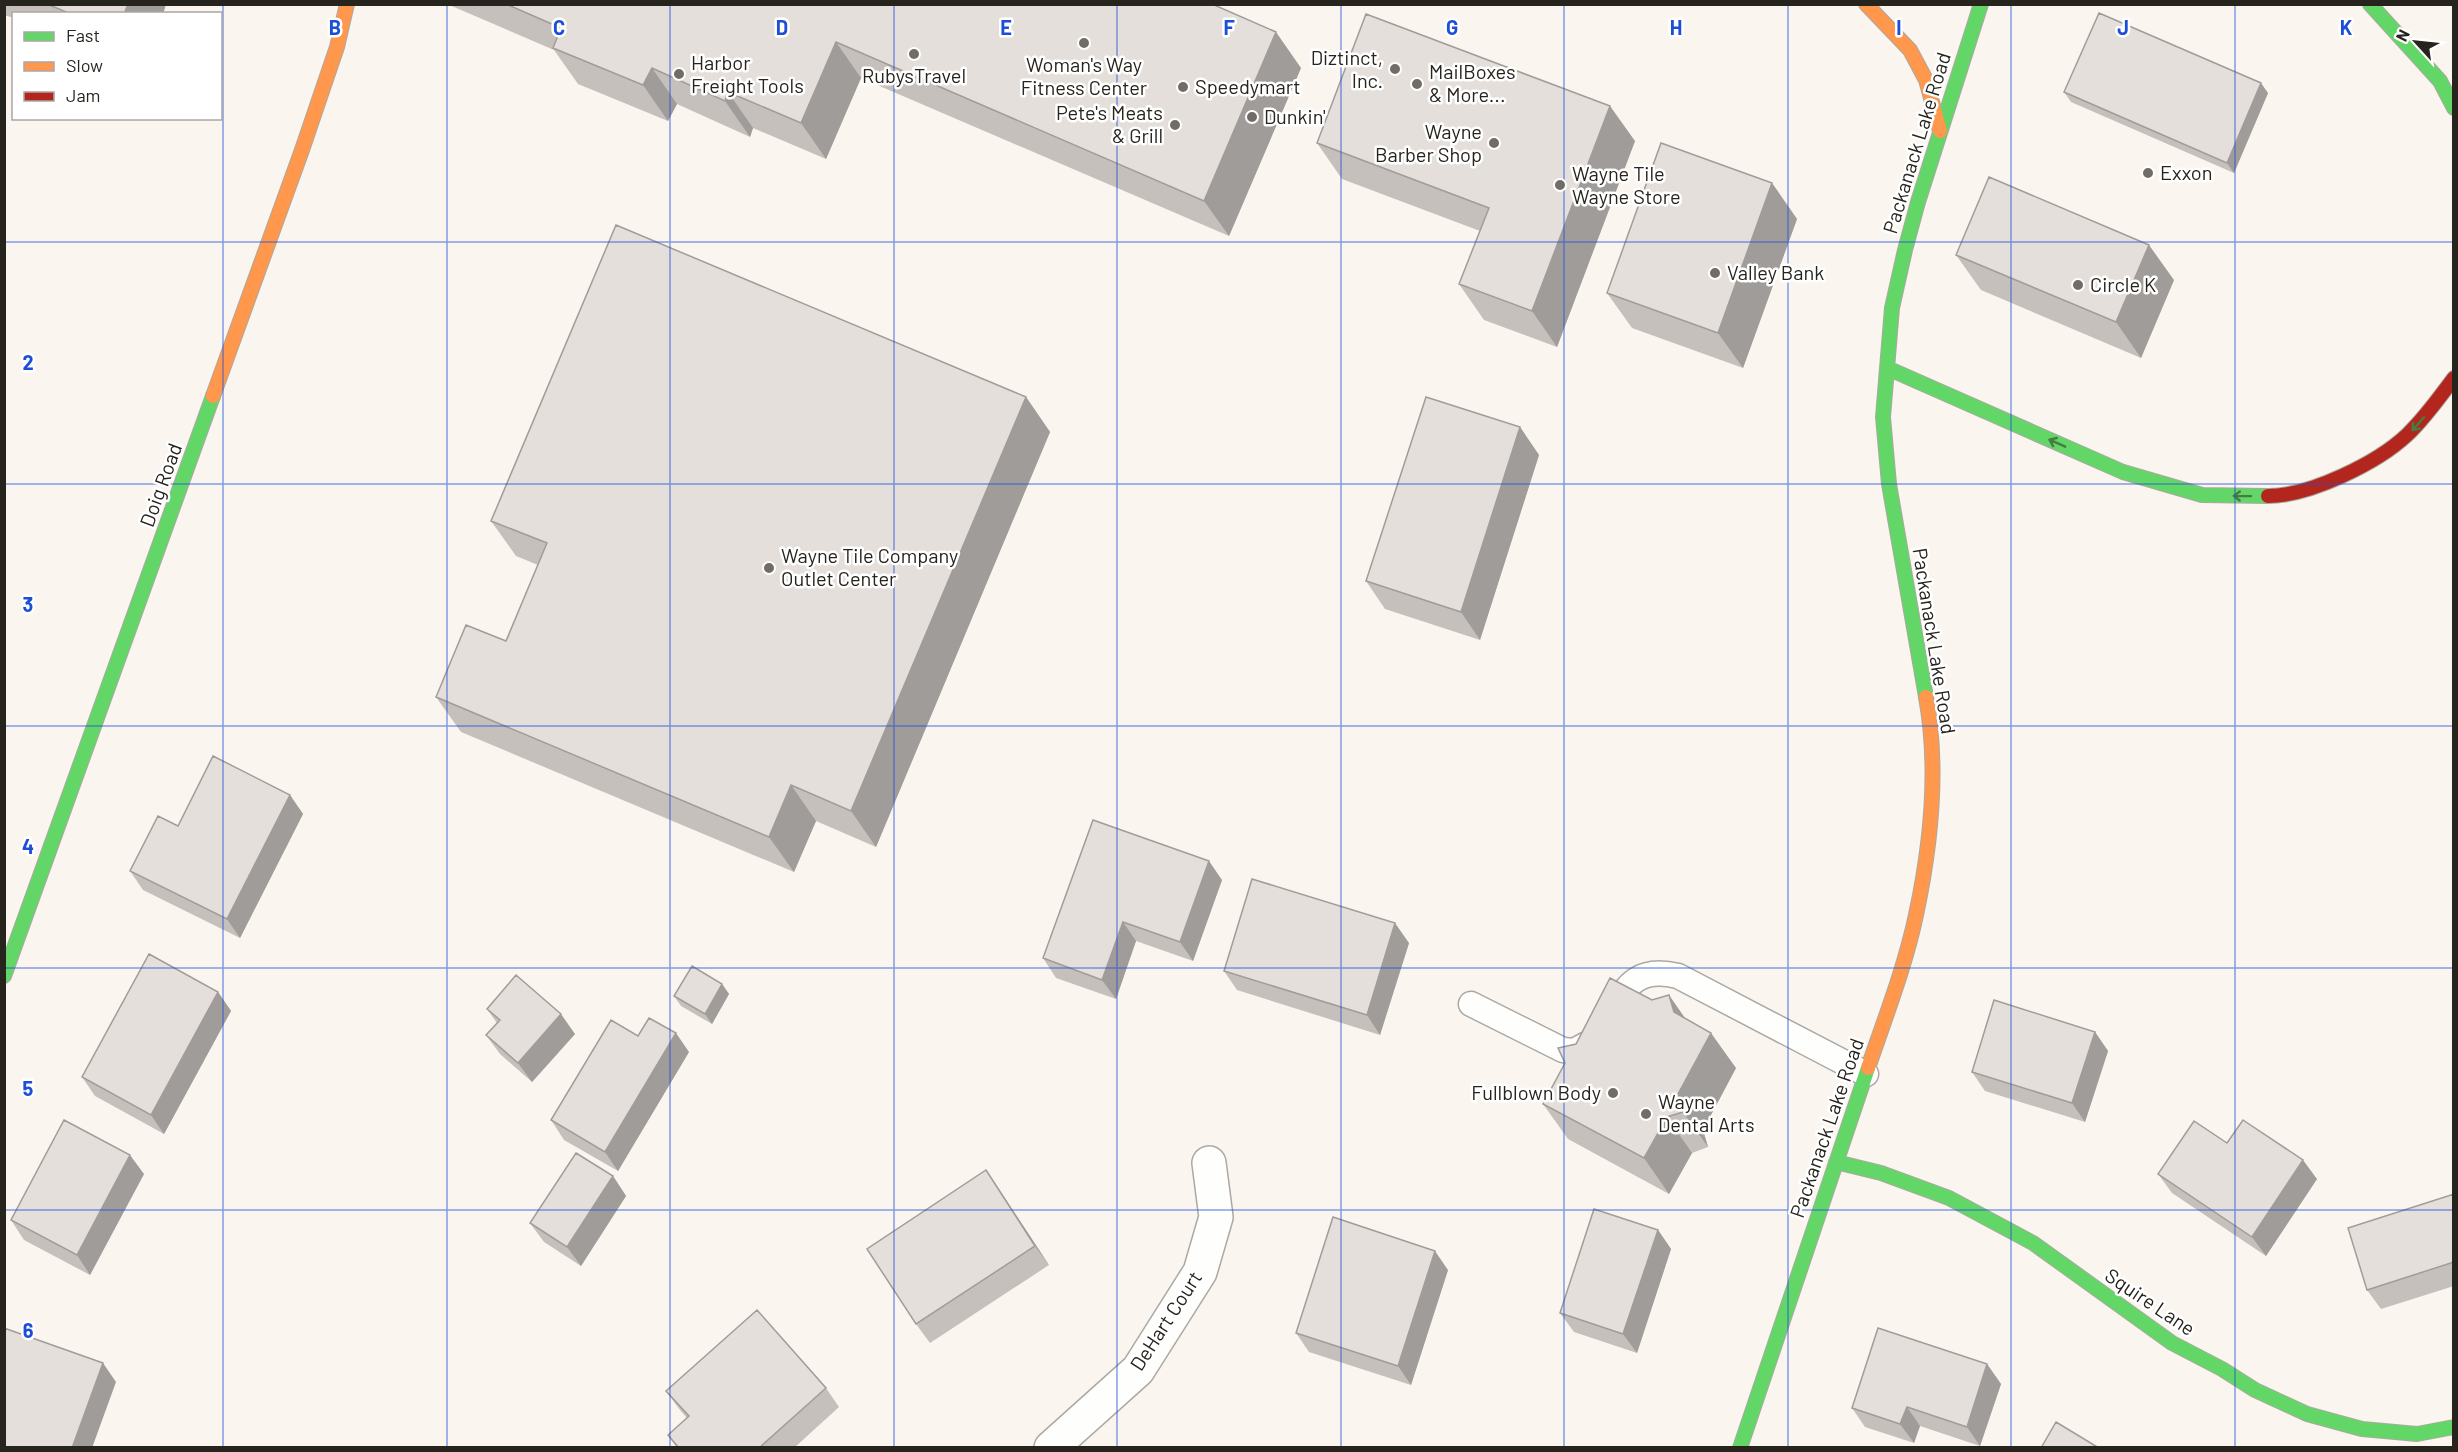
<svg xmlns="http://www.w3.org/2000/svg" width="2458" height="1452" viewBox="0 0 2458 1452" font-family="Barlow,sans-serif">
<rect width="100%" height="100%" fill="#faf6ef"/>
<g fill="none" stroke-linecap="round" stroke-linejoin="round">
<!-- lane casing -->
<g stroke="#aca8a3" stroke-width="27">
<path id="lane" d="M1471,1004L1563,1050L1574,1051L1587,1044
M1610,1015C1626,983 1640,967 1678,976L1866,1074"/>
</g>
<!-- street casing -->
<g stroke="#aca8a3" stroke-width="36">
<path id="street" d="M1051,1448L1138,1370L1200,1272L1216,1217L1209,1163"/>
</g>
<!-- fast casing -->
<g stroke="#aca8a3" stroke-width="16">
<path id="fast" d="M2370,4L2440,81L2454,108
M1887,368L2123,472L2202,495L2268,496
M1926,697L1889,484L1883,417L1892,308L1905,250L1918,202L1981,4
M4,976L213,396
M1836,1162L1881,1173L1949,1198L2033,1243L2172,1343L2222,1369L2255,1390L2307,1414L2362,1429L2417,1434L2454,1427
M1740,1448L1868,1068"/>
</g>
<!-- slow casing -->
<g stroke="#aca8a3" stroke-width="16">
<path id="slow" d="M1866,4L1910,50L1926,80L1940,131
M213,396L302,150L337,47L347,4
M1868,1068C1885,1018 1905,967 1916,915C1931,845 1939,768 1926,697"/>
</g>
<!-- jam casing -->
<g stroke="#aca8a3" stroke-width="16">
<path id="jam" d="M2268,496C2310,496 2377,463 2407,435C2425,418 2439,398 2454,378"/>
</g>
<!-- lane -->
<use href="#lane" stroke="#fefefd" stroke-width="24"/>
<!-- street -->
<use href="#street" stroke="#fefefd" stroke-width="33"/>
<!-- fast -->
<use href="#fast" stroke="#63d668" stroke-width="14"/>
<!-- slow -->
<use href="#slow" stroke="#ff974d" stroke-width="14"/>
<!-- jam -->
<use href="#jam" stroke="#b3261e" stroke-width="14"/>
</g>
<!-- wall -->
<path fill="#c5c0bc" d="M4,4H166L163,14H14V18L4,15Z
M447,4H1212L1301,68L1229,236L861,78L826,159L753,128L750,137L677,104L668,121L578,84L554,50Z
M2064,92L2268,93L2234,173L2071,102Z
M1635,141L1557,347L1484,320L1459,284L1480,231L1342,179L1317,143Z
M1772,183L1797,219L1743,368L1632,328L1607,293Z
M1956,255L2174,280L2141,358L1981,290Z
M1026,397L1050,432L876,847L816,821L794,872L461,732L436,697L506,641L538,565L516,556L491,521Z
M1520,427L1539,455L1480,640L1385,609L1366,581Z
M290,795L303,814L240,938L143,890L130,871L178,826Z
M1093,820L1222,880L1193,961L1136,941L1116,999L1056,978L1043,958Z
M1409,943L1380,1035L1237,990L1224,971Z
M722,984L729,994L712,1024L681,1006L674,996Z
M218,992L231,1011L164,1134L95,1096L82,1077Z
M487,1009L575,1034L532,1082L500,1054L486,1035L497,1023Z
M1685,1019L1736,1068L1703,1130L1708,1147L1692,1153L1669,1194L1568,1139L1543,1104Z
M2095,1032L2108,1051L2085,1122L1985,1091L1972,1072Z
M638,1036L689,1052L618,1171L564,1140L551,1120Z
M2227,1143L2317,1179L2266,1256L2172,1193L2158,1174Z
M986,1170L1049,1265L930,1343L916,1324Z
M144,1174L90,1275L24,1240L11,1220Z
M613,1176L626,1196L581,1266L544,1242L530,1223Z
M2454,1194V1286L2381,1309L2367,1290Z
M1658,1230L1671,1249L1637,1353L1574,1332L1560,1313Z
M1448,1270L1411,1385L1309,1352L1296,1333Z
M1987,1364L2001,1384L1980,1446L1920,1426L1914,1443L1865,1427L1852,1408Z
M826,1388L839,1407L794,1448H677L668,1435L687,1418L680,1410L666,1391Z"/>
<!-- shaded-wall -->
<path fill="#a09c99" d="M128,4H166L163,14H124Z
M1276,32L1301,68L1229,236L1204,201Z
M836,42L861,78L826,159L801,123Z
M652,68L677,104L668,121L643,85Z
M2261,83L2268,93L2234,173L2227,163Z
M728,92L753,128L750,137L725,101Z
M1610,106L1635,141L1557,347L1532,311Z
M1772,183L1797,219L1743,368L1718,333Z
M2149,245L2174,280L2141,358L2116,322Z
M1026,397L1050,432L876,847L851,811Z
M1520,427L1539,455L1480,640L1461,612Z
M791,785L816,821L794,872L769,837Z
M290,795L303,814L240,938L227,919Z
M1209,861L1222,880L1193,961L1180,942Z
M1123,922L1136,941L1116,999L1102,980Z
M1395,923L1409,943L1380,1035L1367,1015Z
M722,984L729,994L712,1024L705,1014Z
M218,992L231,1011L164,1134L151,1115Z
M1669,995L1694,1031L1674,1012Z
M561,1014L575,1034L532,1082L518,1063Z
M2095,1032L2108,1051L2085,1122L2072,1103Z
M676,1033L689,1052L618,1171L605,1152Z
M1711,1033L1736,1068L1703,1130L1708,1147L1683,1112L1678,1094Z
M1667,1117L1692,1153L1669,1194L1644,1158Z
M130,1155L144,1174L90,1275L77,1255Z
M2303,1160L2317,1179L2266,1256L2252,1237Z
M986,1170L999,1189L1049,1265L1035,1246Z
M613,1176L626,1196L581,1266L567,1247Z
M1658,1230L1671,1249L1637,1353L1623,1334Z
M1435,1251L1448,1270L1411,1385L1398,1366Z
M103,1363L116,1382L92,1448H72Z
M1987,1364L2001,1384L1980,1446L1967,1427Z
M1907,1407L1920,1426L1914,1443L1900,1424Z"/>
<!-- building -->
<path fill="#e5dfdb" stroke="#a09c99" stroke-width="1.5" d="M47,4H128L124,14H71Z
M506,4H1212L1276,32L1204,201L836,42L801,123L728,92L725,101L652,68L643,85L553,48L561,28Z
M2099,13L2261,83L2227,163L2064,92Z
M1366,14L1610,106L1532,311L1459,284L1489,208L1317,143Z
M1661,143L1772,183L1718,333L1607,293Z
M1989,177L2149,245L2116,322L1956,255Z
M616,225L1026,397L851,811L791,785L769,837L436,697L466,625L506,641L547,543L491,521Z
M1426,397L1520,427L1461,612L1366,581Z
M213,756L290,795L227,919L130,871L158,816L178,826Z
M1093,820L1209,861L1180,942L1123,922L1102,980L1043,958Z
M1252,879L1395,923L1367,1015L1224,971Z
M149,954L218,992L151,1115L82,1077Z
M692,966L722,984L705,1014L674,996Z
M516,975L561,1014L518,1063L486,1035L500,1020L487,1009Z
M1610,978L1652,1000L1669,995L1674,1012L1711,1033L1678,1094L1683,1112L1667,1117L1644,1158L1543,1104L1565,1063L1558,1048L1576,1044Z
M1994,1000L2095,1032L2072,1103L1972,1072Z
M649,1018L676,1033L605,1152L551,1120L611,1020L638,1036Z
M64,1120L130,1155L77,1255L11,1220Z
M2243,1120L2303,1160L2252,1237L2158,1174L2194,1121L2227,1143Z
M576,1153L613,1176L567,1247L530,1223Z
M986,1170L1035,1246L916,1324L867,1249Z
M2454,1194V1262L2367,1290L2348,1228Z
M1594,1209L1658,1230L1623,1334L1560,1313Z
M1333,1217L1435,1251L1398,1366L1296,1333Z
M757,1310L826,1388L759,1448H679L668,1435L689,1416L666,1391Z
M4,1328L103,1363L72,1448H4Z
M1878,1328L1987,1364L1967,1427L1907,1407L1900,1424L1852,1408Z
M2056,1422L2099,1448H2041Z"/>
<!-- one-way arrows -->
<defs><path id="oneway-shaft" d="M-6 0H5M1.5-3L5.5 0L1.5 3" fill="none" stroke-width="1.6" stroke-linecap="round" stroke-linejoin="round" transform="scale(1.5)"/></defs>
<g stroke="#457c42">
<use href="#oneway-shaft" transform="translate(2418 424) rotate(132)"/>
<use href="#oneway-shaft" transform="translate(2057 443) rotate(-156)"/>
<use href="#oneway-shaft" transform="translate(2242 496) rotate(-179)"/>
</g>
<!-- grid -->
<path fill="none" stroke="#1d4ed8" stroke-width="1.5" stroke-opacity="0.55" d="M223,4V1448M447,4V1448M670,4V1448M894,4V1448M1117,4V1448M1341,4V1448M1564,4V1448M1788,4V1448M2011,4V1448M2235,4V1448M4,242H2454M4,484H2454M4,726H2454M4,968H2454M4,1210H2454"/>
<!-- markers -->
<g fill="#716d66" stroke="#fff" stroke-width="2">
<circle cx="1084" cy="43" r="6"/>
<circle cx="914" cy="54" r="6"/>
<circle cx="1395" cy="69" r="6"/>
<circle cx="679" cy="74" r="6"/>
<circle cx="1417" cy="84" r="6"/>
<circle cx="1183" cy="87" r="6"/>
<circle cx="1252" cy="117" r="6"/>
<circle cx="1175" cy="125" r="6"/>
<circle cx="1494" cy="143" r="6"/>
<circle cx="2148" cy="173" r="6"/>
<circle cx="1560" cy="185" r="6"/>
<circle cx="1715" cy="273" r="6"/>
<circle cx="2078" cy="285" r="6"/>
<circle cx="769" cy="568" r="6"/>
<circle cx="1613" cy="1093" r="6"/>
<circle cx="1646" cy="1114" r="6"/>
</g>
<g text-anchor="middle" stroke-width="5" stroke-linejoin="round" paint-order="stroke">
<!-- poi labels -->
<g font-size="20" fill="#27231d" stroke="#fff" text-anchor="start">
<text x="1383" y="65" text-anchor="end">Diztinct,<tspan x="1383" dy="23">Inc.</tspan></text>
<text x="691" y="70">Harbor<tspan x="691" dy="23">Freight Tools</tspan></text>
<text x="1084" y="72" text-anchor="middle">Woman's Way<tspan x="1084" dy="23">Fitness Center</tspan></text>
<text x="1429" y="79">MailBoxes<tspan x="1429" dy="23">&amp; More...</tspan></text>
<text x="914" y="83" text-anchor="middle">RubysTravel</text>
<text x="1195" y="94">Speedymart</text>
<text x="1163" y="120" text-anchor="end">Pete's Meats<tspan x="1163" dy="23">&amp; Grill</tspan></text>
<text x="1264" y="124">Dunkin'</text>
<text x="1482" y="139" text-anchor="end">Wayne<tspan x="1482" dy="23">Barber Shop</tspan></text>
<text x="2160" y="180">Exxon</text>
<text x="1572" y="181">Wayne Tile<tspan x="1572" dy="23">Wayne Store</tspan></text>
<text x="1727" y="280">Valley Bank</text>
<text x="2090" y="292">Circle K</text>
<text x="781" y="563">Wayne Tile Company<tspan x="781" dy="23">Outlet Center</tspan></text>
<text x="1601" y="1100" text-anchor="end">Fullblown Body</text>
<text x="1658" y="1109">Wayne<tspan x="1658" dy="23">Dental Arts</tspan></text>
</g>
<!-- street labels -->
<g font-size="20" fill="#27231d" stroke="#fff">
<text transform="translate(1917 143) rotate(-73)" y="7">Packanack Lake Road</text>
<text transform="translate(161 485) rotate(-70)" y="7">Doig Road</text>
<text transform="translate(1934 641) rotate(81)" y="7">Packanack Lake Road</text>
<text transform="translate(1827 1128) rotate(-71)" y="7">Packanack Lake Road</text>
<text transform="translate(2150 1302) rotate(34)" y="7">Squire Lane</text>
<text transform="translate(1166 1321) rotate(-57)" y="7">DeHart Court</text>
</g>
</g>
<g font-size="20" text-anchor="middle" font-weight="bold" fill="#1d4ed8" stroke="#fff" stroke-width="5" stroke-linejoin="round" paint-order="stroke">
<text x="335" y="35">B</text>
<text x="559" y="35">C</text>
<text x="782" y="35">D</text>
<text x="1006" y="35">E</text>
<text x="1229" y="35">F</text>
<text x="1452" y="35">G</text>
<text x="1676" y="35">H</text>
<text x="1899" y="35">I</text>
<text x="2123" y="35">J</text>
<text x="2346" y="35">K</text>
<text x="28" y="370">2</text>
<text x="28" y="612">3</text>
<text x="28" y="854">4</text>
<text x="28" y="1096">5</text>
<text x="28" y="1338">6</text>
</g>
<!-- border -->
<rect width="2458" height="1452" fill="none" stroke="#27231d" stroke-width="12"/>
<!-- legend -->
<rect x="12" y="12" width="210" height="108" fill="#ffffff" stroke="#a9a7a5" stroke-width="1.5"/>
<rect x="24" y="32" width="30" height="9" fill="#63d668" stroke="#a9a7a5" stroke-width="1.5"/>
<text x="66" y="42" font-size="18" fill="#27231d">Fast</text>
<rect x="24" y="62" width="30" height="9" fill="#ff974d" stroke="#a9a7a5" stroke-width="1.5"/>
<text x="66" y="72" font-size="18" fill="#27231d">Slow</text>
<rect x="24" y="92" width="30" height="9" fill="#b3261e" stroke="#a9a7a5" stroke-width="1.5"/>
<text x="66" y="102" font-size="18" fill="#27231d">Jam</text>
<!-- north arrow -->
<g transform="translate(2416 42) rotate(297)" stroke="#ffffff" stroke-width="4.5" paint-order="stroke">
<path d="M0-4.5L10 22L0 15L-10 22Z" fill="#27231d"/>
<text y="-9" font-size="16" font-weight="bold" text-anchor="middle" fill="#27231d">N</text>
</g>
</svg>
